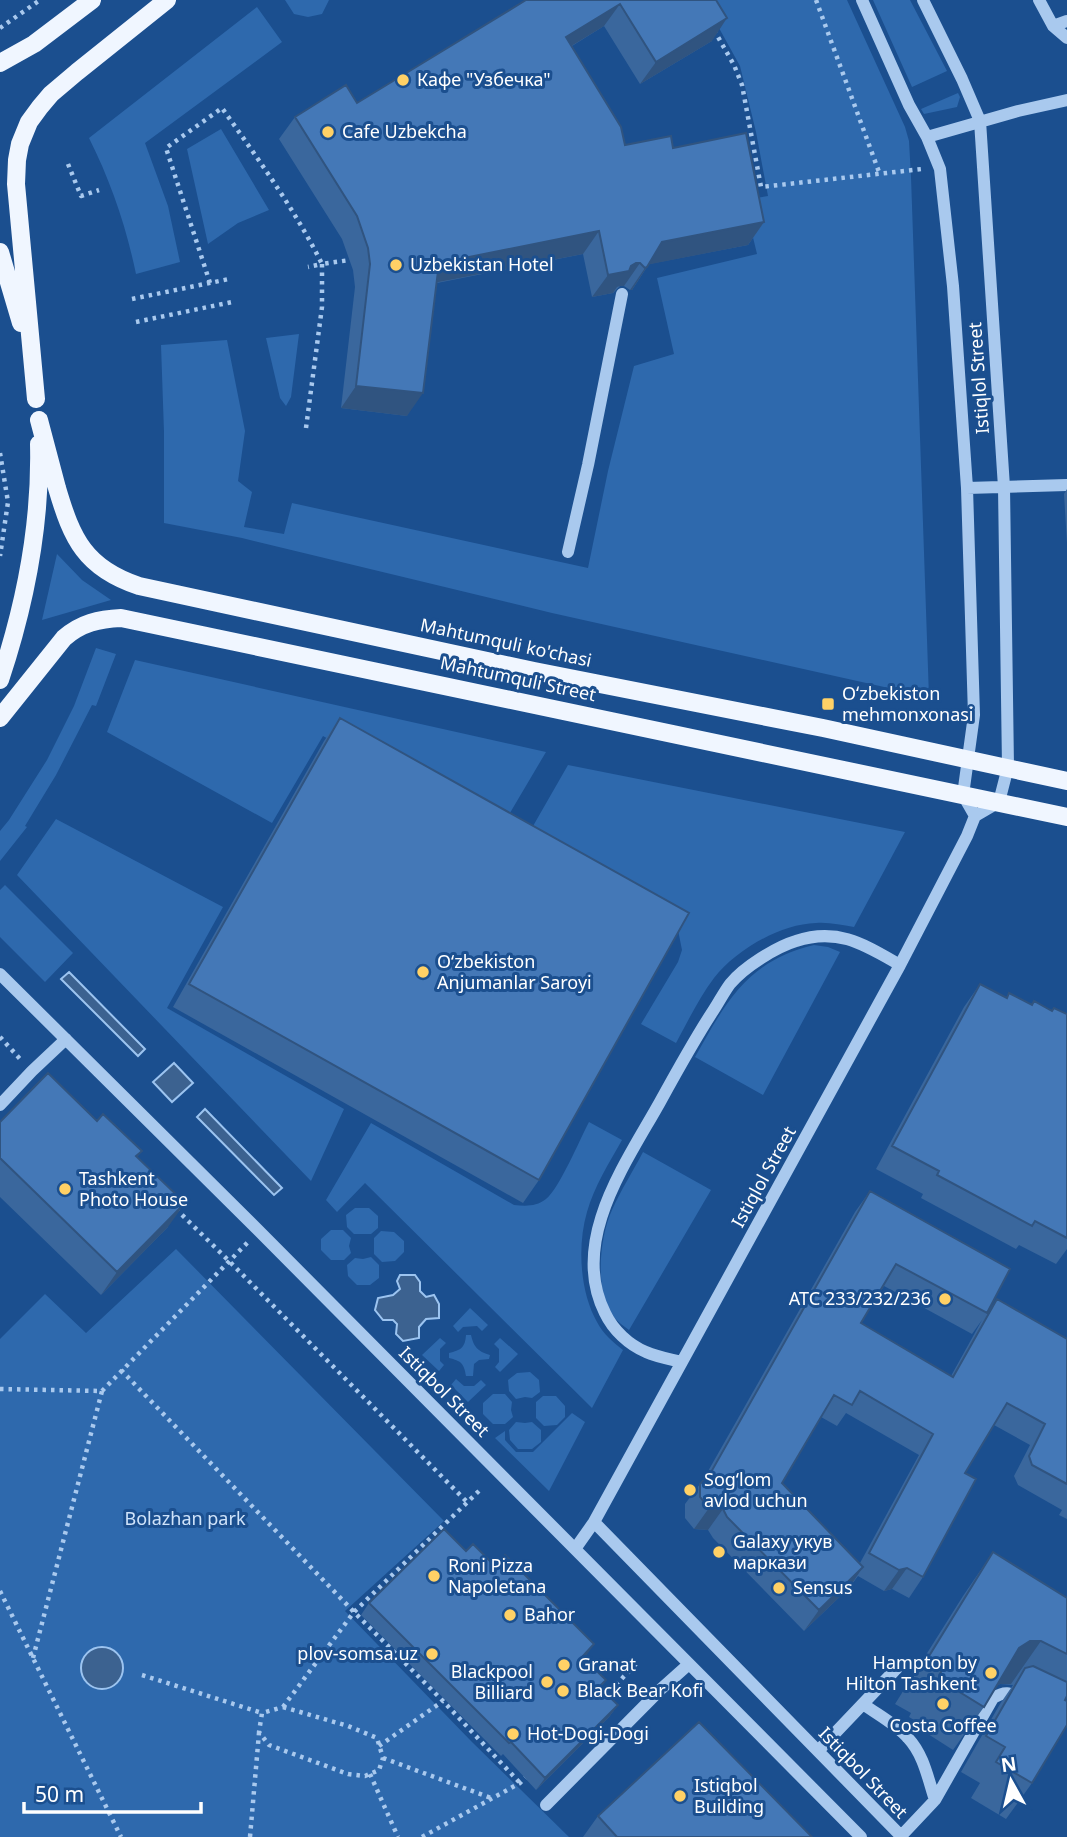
<svg xmlns="http://www.w3.org/2000/svg" width="1067" height="1837" viewBox="0 0 1067 1837" font-family="'Noto Sans',sans-serif">
<rect width="100%" height="100%" fill="#1b4f8f"/>
<!-- green -->
<path fill="#2e69ad" d="M285,0H329L322,14L308,17L294,14Z
M701,0H847L905,127L909,141L911,177L929,697L552,613L242,538L164,523V432L161,345L227,340L245,431L238,481L252,492L244,527L284,534L292,503L588,568L608,471L634,366L674,354L657,278L757,254L744,200L768,196L756,132L740,66L714,19Z
M873,0H910L947,71L912,87Z
M257,7L282,42L145,143L168,206L180,262L136,274C126,226 111,182 89,138Z
M958,93L960,97L957,107L924,114L921,109Z
M221,129L269,210L238,223L208,244L187,149Z
M299,334L291,397L286,406L280,398L266,338Z
M57,554L82,580L111,600L42,620Z
M96,648L116,654L96,706L92,705L56,775L25,826L27,827L0,861V831L9,820L47,760L74,706Z
M135,660L546,752L498,833L323,736L272,823L107,732Z
M568,765L905,832L854,927C841,925 829,922 816,923C780,924 736,950 714,978C699,998 688,1021 676,1043L641,1024L678,962L682,950L678,930L521,847Z
M56,819L223,907L167,1008L344,1109L311,1181L17,875Z
M5,885L73,953L45,982L0,937V890Z
M814,945L828,947L840,952L763,1095L695,1057C726,1002 747,961 814,945Z
M589,1122L622,1140C609,1163 594,1187 587,1212C577,1246 580,1292 597,1322C603,1334 613,1342 623,1350L592,1408L365,1183L337,1212L326,1200L371,1123L514,1205C525,1206 536,1207 546,1199C559,1189 580,1139 589,1122Z
M643,1152L711,1190L629,1330C622,1325 614,1319 610,1311C595,1286 600,1236 612,1210C621,1190 633,1171 643,1152Z
M355,1208H369L378,1216V1228L371,1234H354L347,1227L346,1215Z
M331,1230H343L351,1238L349,1246L351,1253L344,1260H331L321,1250V1239Z
M381,1231L394,1232L404,1241V1252L395,1261L382,1262L374,1254V1238Z
M176,1249L444,1521L345,1611L472,1742L569,1837H0V1339L45,1294L86,1333Z
M371,1257L379,1265V1278L370,1285H357L348,1276L347,1265L355,1258L363,1259Z
M470,1308L488,1325L482,1331L477,1326L463,1327L458,1332L453,1326Z
M466,1335H471C474,1347 477,1351 490,1355L489,1359L479,1360L474,1364L473,1376H466C464,1363 461,1361 449,1358V1353C461,1350 465,1348 466,1335Z
M440,1338L446,1343L440,1349V1361L444,1365L439,1371L422,1355Z
M500,1338L518,1354L500,1372L495,1367L499,1362V1349L494,1344Z
M530,1372L539,1380L540,1392L532,1398L525,1397L516,1399L509,1391L508,1380L517,1373Z
M456,1379L464,1386H474L481,1380L486,1385L468,1402L451,1385Z
M493,1394H505L512,1402L511,1410L513,1417L505,1424H493L483,1414V1403Z
M543,1396H556L565,1406V1417L557,1425L544,1426L536,1418V1402Z
M572,1413L585,1422L549,1491L495,1438L505,1431V1440L516,1452H533Z
M516,1422L525,1423L532,1422L541,1430V1442L532,1449H518L510,1440L509,1430Z"/>
<!-- water -->
<path fill="#3c6290" stroke="#9cc4f0" stroke-width="2" d="M69,972L145,1049L138,1056L61,979Z
M174,1063L193,1083L172,1102L153,1082Z
M205,1109L282,1188L274,1195L197,1117Z
M400,1275H415L420,1282V1291L426,1297L434,1295L439,1304V1318L426,1319L419,1327V1338L403,1341L396,1334L397,1324L393,1320H383L375,1310L378,1298L393,1295L400,1289L397,1281Z
M81 1668a21 21 0 1 1 42 0a21 21 0 1 1-42 0Z"/>
<g fill="none" stroke-linecap="round" stroke-linejoin="round">
<!-- path -->
<path stroke="#a9c9ee" stroke-width="4.5" stroke-dasharray="3.5 5" stroke-linecap="butt" d="M816,0L879,172
M0,28L40,0
M714,30L734,65L742,85L761,187L922,169
M68,164L81,196L99,190
M210,283L166,148L222,108C258,159 294,208 322,264L350,260
M132,299L229,279
M136,322L232,302
M306,428L322,307V264L308,267
M0,453L8,502L0,556
M0,1037L21,1060
M176,1209L229,1261L468,1503
M121,1370L354,1612L443,1701L520,1783
M0,1389L102,1391L249,1241
M0,1591L121,1837
M33,1658L102,1391
M142,1675L262,1713
M604,1697L636,1664
M283,1707L348,1726L377,1738L383,1758L379,1770L365,1776L348,1774L269,1745L259,1732L262,1713Z
M283,1707L354,1612L482,1488
M379,1746L443,1701
M383,1758L491,1798
M370,1774L398,1837
M250,1837L259,1733
M422,1837L520,1783L529,1774"/>
<!-- minor -->
<path stroke="#a9c9ee" stroke-width="12" d="M862,0L909,105L927,137L940,169L953,286L967,488L974,715L963,795L975,816
M1039,0L1053,26
M1067,21L1053,26L1067,38
M927,137L1018,111L1067,100
M967,488L1067,485
M568,552L588,465L622,294
M0,974L259,1231L861,1837
M0,1105L32,1071L66,1039
M682,1362C670,1359 657,1357 646,1352C629,1345 613,1330 605,1313C569,1241 626,1163 660,1102C677,1071 694,1040 713,1011C719,1002 724,992 730,984C744,967 776,947 796,941C838,927 865,945 900,965
M594,1522L902,1837
M575,1549L594,1522L900,965L967,836L975,816L999,802L1008,767L1004,487L980,121L962,79L923,0
M863,1704C878,1715 896,1724 908,1738C924,1755 928,1779 935,1800
M818,1751L897,1668
M546,1805L661,1689L689,1664
M901,1836L935,1800L993,1698C1006,1690 1010,1693 1022,1699"/>
<!-- major -->
<path stroke="#f0f6ff" stroke-width="18" d="M0,63L34,44L92,0
M0,252L21,323
M36,399L16,184L17,160L20,144L29,122L40,107L51,94L77,72L167,0
M39,420C45,442 51,465 57,488C72,539 85,568 139,586L534,671L823,728L1067,781
M0,680C25,605 41,523 39,444
M0,718L64,638C81,623 99,619 121,618L1067,817"/>
</g>
<!-- wall -->
<path fill="#3a679d" fill-rule="evenodd" d="M526,0H716L712,41L640,84L604,26L572,46L625,145L673,148L764,222L748,245L649,264L632,290H630L624,286H620L613,293L592,297L583,254L437,283L407,416L341,408L355,287L353,270L342,239L279,139L295,117L357,103Z
M1067,489V543L1064,494Z
M340,718L539,1180L523,1203L173,1007L324,741Z
M980,984L1006,998L1067,1014V1249L1056,1264L1019,1245L1016,1249L921,1198L923,1194L876,1169L964,1007Z
M97,1121L142,1151L137,1157L168,1227L101,1295L0,1197V1122Z
M870,1191L987,1313L972,1334L884,1286L861,1323L951,1376L982,1320L997,1299L1067,1339V1519L1059,1515L1062,1510L1018,1485L1014,1476L1030,1445L994,1425L965,1473L923,1577L909,1598L892,1589L884,1591L858,1576L849,1588L804,1631L713,1538L708,1530L694,1529L685,1518V1504L703,1480L855,1212ZM846,1413L919,1455L860,1563L782,1483L821,1417L837,1426Z
M466,1551L495,1566L586,1656L584,1658L606,1680L600,1688L618,1705L609,1717L536,1790L503,1754L501,1756L361,1615L369,1603Z
M993,1552L1067,1598V1696L1032,1783L1006,1819L971,1798L980,1783L961,1772L1000,1704L1013,1685L1000,1684L995,1687L984,1707L953,1750L928,1734L931,1730L909,1717L911,1713L895,1704L963,1596Z
M598,1816L812,1837H583Z"/>
<!-- shaded-wall -->
<path fill="#305480" d="M620,4L604,26L550,59L566,37Z
M727,18L712,41L640,84L656,62Z
M764,222L748,245L646,265L662,242Z
M599,231L583,254L423,285L439,263Z
M636,263H640L624,286H620L617,287L613,293L592,297L608,275L631,266Z
M647,267L632,290H630L645,268Z
M356,386L423,393L407,416L341,408Z
M185,1203L168,1227L101,1295L117,1272Z
M709,1508L723,1509L708,1530L694,1529Z
M863,1567L849,1588L804,1631L819,1610Z
M907,1568L892,1589L884,1591L899,1570Z
M1030,1641H1041L1011,1684H1000L988,1691L1019,1648Z
M594,1644L586,1656L574,1669L582,1657Z
M618,1705L609,1717L536,1790L545,1778Z"/>
<!-- building -->
<path fill="#4478b7" stroke="#305480" stroke-width="2" d="M526,0H716L727,18L656,62L620,4L566,37L621,127L625,145L671,136L673,148L746,133L764,222L662,242L647,267L645,268L640,263H636L631,266L629,271L608,275L599,231L439,263L423,393L356,386L370,264L368,248L357,216L295,117L346,85L357,103Z
M340,718L689,913L539,1180L189,984Z
M980,984L1007,998L1009,993L1032,1005L1034,1001L1052,1011L1054,1008L1067,1014V1238L1035,1221L1032,1226L937,1175L939,1171L892,1146Z
M48,1073L97,1121L103,1114L142,1151L136,1156L185,1203L117,1272L0,1158V1122Z
M870,1191L1010,1269L987,1313L896,1264L861,1323L953,1377L997,1299L1067,1339V1484L1032,1465L1029,1456L1045,1424L1007,1403L965,1473L976,1479L923,1577L907,1568L899,1570L869,1553L933,1434L860,1391L852,1405L834,1395L782,1483L863,1567L819,1610L727,1517L723,1509L709,1508L700,1497V1484L710,1474Z
M444,1529L466,1551L473,1544L495,1566L505,1555L594,1644L582,1657L606,1680L599,1687L618,1705L545,1778L511,1742L509,1743L369,1603Z
M993,1552L1067,1598V1654L1041,1641H1030L1019,1648L984,1707L958,1691L961,1687L940,1674L942,1670L926,1661Z
M1033,1666L1067,1682V1696L1065,1700L1067,1701V1725L1032,1783L996,1762L1005,1747L986,1736L1025,1668Z
M699,1722L812,1837H617L598,1816Z"/>
<!-- markers -->
<g fill="#ffd166" stroke="#1b4f8f" stroke-width="2.5">
<circle cx="403" cy="80" r="7"/>
<circle cx="328" cy="132" r="7"/>
<circle cx="396" cy="265" r="7"/>
<rect x="821" y="697" width="14" height="14" rx="3.5"/>
<circle cx="423" cy="972" r="7"/>
<circle cx="65" cy="1189" r="7"/>
<circle cx="945" cy="1299" r="7"/>
<circle cx="690" cy="1490" r="7"/>
<circle cx="719" cy="1552" r="7"/>
<circle cx="434" cy="1576" r="7"/>
<circle cx="779" cy="1588" r="7"/>
<circle cx="510" cy="1615" r="7"/>
<circle cx="432" cy="1654" r="7"/>
<circle cx="564" cy="1665" r="7"/>
<circle cx="991" cy="1673" r="7"/>
<circle cx="547" cy="1682" r="7"/>
<circle cx="563" cy="1691" r="7"/>
<circle cx="943" cy="1704" r="7"/>
<circle cx="513" cy="1734" r="7"/>
<circle cx="680" cy="1796" r="7"/>
</g>
<g text-anchor="middle" stroke-width="6" stroke-linejoin="round" paint-order="stroke">
<!-- poi labels -->
<g font-size="18" fill="#fff" stroke="#1b4f8f" text-anchor="start">
<text x="417" y="86">Кафе "Узбечка"</text>
<text x="342" y="138">Cafe Uzbekcha</text>
<text x="410" y="271">Uzbekistan Hotel</text>
<text x="842" y="700">Oʻzbekiston<tspan x="842" dy="21">mehmonxonasi</tspan></text>
<text x="437" y="968">O‘zbekiston<tspan x="437" dy="21">Anjumanlar Saroyi</tspan></text>
<text x="79" y="1185">Tashkent<tspan x="79" dy="21">Photo House</tspan></text>
<text x="931" y="1305" text-anchor="end">АТС 233/232/236</text>
<text x="704" y="1486">Sog‘lom<tspan x="704" dy="21">avlod uchun</tspan></text>
<text x="733" y="1548">Galaxy укув<tspan x="733" dy="21">маркази</tspan></text>
<text x="448" y="1572">Roni Pizza<tspan x="448" dy="21">Napoletana</tspan></text>
<text x="793" y="1594">Sensus</text>
<text x="524" y="1621">Bahor</text>
<text x="418" y="1660" text-anchor="end">plov-somsa.uz</text>
<text x="977" y="1669" text-anchor="end">Hampton by<tspan x="977" dy="21">Hilton Tashkent</tspan></text>
<text x="578" y="1671">Granat</text>
<text x="533" y="1678" text-anchor="end">Blackpool<tspan x="533" dy="21">Billiard</tspan></text>
<text x="577" y="1697">Black Bear Kofi</text>
<text x="943" y="1732" text-anchor="middle">Costa Coffee</text>
<text x="527" y="1740">Hot-Dogi-Dogi</text>
<text x="694" y="1792">Istiqbol<tspan x="694" dy="21">Building</tspan></text>
</g>
<!-- street labels -->
<g font-size="18" fill="#fff" stroke="#1b4f8f">
<text transform="translate(979 378) rotate(-94)" y="6">Istiqlol Street</text>
<text transform="translate(506 643) rotate(12)" y="6">Mahtumquli ko'chasi</text>
<text transform="translate(518 679) rotate(12)" y="6">Mahtumquli Street</text>
<text transform="translate(764 1177) rotate(-61)" y="6">Istiqlol Street</text>
<text transform="translate(444 1392) rotate(45)" y="6">Istiqbol Street</text>
<text transform="translate(863 1773) rotate(46)" y="6">Istiqbol Street</text>
</g>
<!-- park labels -->
<g font-size="18" fill="#cfe3fa" stroke="#1b4f8f">
<text x="185" y="1525">Bolazhan park</text>
</g>
</g>
<!-- north arrow -->
<g transform="translate(1011 1781) rotate(352)" stroke="#1b4f8f" stroke-width="5" paint-order="stroke">
<path d="M0-5L12 26L0 18L-12 26Z" fill="#ffffff"/>
<text y="-10" font-size="19" font-weight="bold" text-anchor="middle" fill="#ffffff">N</text>
</g>
<!-- scale -->
<path d="M24 1802v10h177v-10" fill="none" stroke="#ffffff" stroke-width="3.5"/>
<text x="35" y="1802" font-size="21" fill="#ffffff" stroke="#1b4f8f" stroke-width="5" paint-order="stroke">50 m</text>
</svg>
